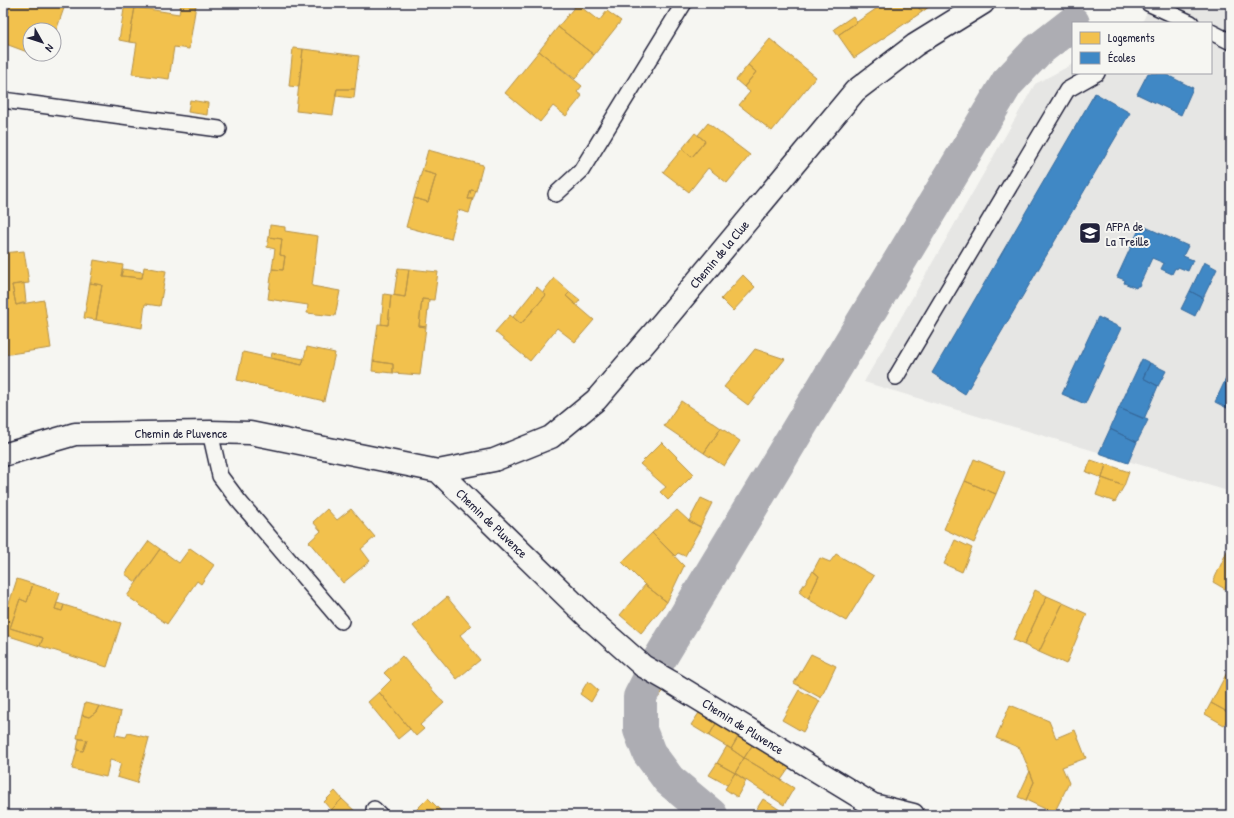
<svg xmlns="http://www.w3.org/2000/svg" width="1234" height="818" viewBox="0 0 1234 818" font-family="'Patrick Hand',sans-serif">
<rect width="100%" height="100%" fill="#f6f6f2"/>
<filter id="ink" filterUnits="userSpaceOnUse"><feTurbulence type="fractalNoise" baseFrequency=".025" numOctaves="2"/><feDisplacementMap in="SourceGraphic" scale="8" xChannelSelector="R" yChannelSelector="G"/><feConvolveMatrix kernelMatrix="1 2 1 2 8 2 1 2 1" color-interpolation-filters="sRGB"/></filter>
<g filter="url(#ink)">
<!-- built -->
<path fill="#e6e6e4" d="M1151,3H1231V492L864,382L1035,84L1073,64V73H1211V23H1142Z"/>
<!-- homes -->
<path fill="#f2c14e" stroke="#b49148" d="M3,3H31L40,6L41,3H52L64,8L56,31L43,28L42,30H30V53L3,43V26L9,11L3,9Z
M125,3H144L143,8L135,7L129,42L119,40Z
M181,3L196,5L189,49L174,47L169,79L132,74L137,43L129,42L135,7L179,14Z
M890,3H915L922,12L854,58L838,35L883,4L885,6Z
M915,3H934L922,12Z
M577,4L599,21L607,11L621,21L594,55L558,27Z
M853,16L857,22L838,35L834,29Z
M558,27L594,55L575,79L539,51Z
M770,39L816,77L772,131L739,105L750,92L744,87L756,72L748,65Z
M293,48L303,49L299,87L289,86Z
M303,49L359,56L355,89H337L333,115L296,111Z
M539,51L582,86L577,92L582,96L566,116L553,106L540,122L505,93Z
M748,65L756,72L744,87L736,80Z
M337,89H355L354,98L335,96Z
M190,100L208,103L207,115L188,112Z
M708,123L750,155L727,183L708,168L689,192L663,172L682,149L692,157L705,141L698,135Z
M695,133L705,141L692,157L682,149Z
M428,150L483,165L476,191L471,190L468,199H473L469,213L458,210L451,239L406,227L414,198L428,202L436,175L422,171Z
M422,171L436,175L428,202L414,198Z
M471,190L476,191L473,199H468Z
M270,225L285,227V231L318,236L312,286L340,291L335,316L307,313L308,305L268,299L272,269L283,270L285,256L280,255L282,239L269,237Z
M269,237L282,239L280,255L285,256L283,270L272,269L275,249L267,247Z
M24,251L29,283L12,285L16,305L44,300L51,348L3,355V253Z
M94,260L123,265L121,276L142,278L144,267L166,271L160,306L145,304L142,328L96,320L102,285L90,283Z
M398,268L409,269L405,297L394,295Z
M123,269L143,272L142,278L121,276Z
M409,269L438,272L434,300L422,299L419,326L426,327L420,375L393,373V364L373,361L378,324L388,325L391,295L405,297Z
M743,275L755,287L733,311L721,299Z
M554,278L570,292L566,296L594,320L575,342L557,328L530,361L495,332L510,315L521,324L546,295L543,292Z
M24,283L26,302L16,305L12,285Z
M90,283L102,285L96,320L84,318Z
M537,287L546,295L521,324L513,317Z
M570,292L580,300L576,305L566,296Z
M384,294L391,295L388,325L381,324Z
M422,299L429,300L426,327L419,326Z
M307,347L335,353L324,401L237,380L243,352L302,365Z
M755,349L785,359L748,405L724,387Z
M272,353L304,359L302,365L271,358Z
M373,361L393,364V373L372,371Z
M681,401L721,428L704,453L664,426Z
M721,428L740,441L724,466L704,453Z
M662,442L694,474L668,500L660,492L666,487L640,464Z
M974,459L1005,472L996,494L965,481Z
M1091,460L1106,465L1102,478L1086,472Z
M1106,464L1129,472L1124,486L1102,478Z
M1102,478L1124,486L1115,502L1096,495Z
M965,481L996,494L974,543L944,529Z
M701,498L712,503L700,527L689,521Z
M327,509L337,520L351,509L375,537L361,549L370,561L343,583L309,542L321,531L313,522Z
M677,510L689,521L701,527L685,556L678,553L675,556L652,533Z
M652,533L684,566L667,602L645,585L622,562Z
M955,540L972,548L962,572L944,564Z
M149,541L160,549L136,582L125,574Z
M190,548L214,565L201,584L197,581L167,624L127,596L160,549L179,563Z
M1227,551L1231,552V577L1225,589L1213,582Z
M836,554L874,576L846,621L808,599L819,576L813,571L820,558L830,562Z
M813,571L819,576L808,599L799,592Z
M17,579L33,584L27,602L20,599L10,628L43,638L40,646L3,634V622Z
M33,584L60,593L55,609L62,611L64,605L121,623L107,667L40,646L43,638L10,628L20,599L27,602Z
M645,585L667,602L641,633L620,615Z
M1035,590L1047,596L1024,645L1013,640Z
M1047,596L1063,603L1039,652L1024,645Z
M447,597L471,626L460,635L480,660L457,679L413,626Z
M57,603L64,605L62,611L55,609Z
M1063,603L1087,614L1066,664L1039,652Z
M811,654L836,666L821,698L794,683Z
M402,656L444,703L420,725L424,729L416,736L379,692L391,680L384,673Z
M1231,665V714L1211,703Z
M588,681L598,690L591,702L580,694Z
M657,684L665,689L658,698L652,693Z
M799,690L820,701L803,732L782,720Z
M379,692L410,729L398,739L368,702Z
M85,703L99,706L96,712L89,717L82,715Z
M1211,703L1231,714V719L1228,718L1224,725L1205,714Z
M1010,705L1049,721L1056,738L1075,730L1086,758L1062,767L1069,783L1054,813L1026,800L1034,782L1020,748L996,738Z
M99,706L121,712L115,735L126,737L128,733L149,738L137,783L117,777L121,763L110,760L106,777L72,769L77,750L83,751L87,740L77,738L82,715L89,717L96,712Z
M701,710L718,720L709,736L691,725Z
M718,720L741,732L731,749L709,736Z
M741,732L755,741L744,758L731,749Z
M79,739L87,740L83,751L77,750Z
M755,741L790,767L781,780L744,758Z
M727,746L744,758L735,773L717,763Z
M744,758L794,788L784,805L735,773Z
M717,763L735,773L727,785L709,775Z
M1030,771L1034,782L1026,800L1018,797Z
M735,773L746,781L737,797L725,789Z
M335,791L342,799L331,810L324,802Z
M428,798L445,815H411Z
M342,799L359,815H330L328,813Z
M763,799L780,810L778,815H757L754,813Z"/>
<!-- schools -->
<path fill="#3f88c5" stroke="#36699c" d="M1148,73H1163L1193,88L1181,115L1137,94Z
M1095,93L1130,113L965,394L932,373Z
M1141,225L1188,246L1183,256L1193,260L1188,271L1178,267L1177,269L1175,268L1172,274L1161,269L1164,263L1152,258L1139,286H1137L1136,288L1124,283L1125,280L1117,277Z
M1204,262L1217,269L1203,298L1190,291Z
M1190,291L1203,298L1195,316L1181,309Z
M1098,317L1121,328L1085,404L1062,394Z
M1142,359L1150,363L1143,378L1158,386L1144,419L1119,408Z
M1150,363L1166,371L1158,386L1143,378Z
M1231,368V410L1215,402Z
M1119,408L1148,420L1137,442L1110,429Z
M1110,429L1137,442L1128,463L1099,453Z"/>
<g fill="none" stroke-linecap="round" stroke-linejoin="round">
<!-- canal -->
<path stroke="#adadb3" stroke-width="34" d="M711,815L669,780L649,753L640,730V697L659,660L1007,83L1037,51L1073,23"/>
<!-- lane casing -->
<g stroke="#22223b" stroke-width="18">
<path id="lane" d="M1148,3L1191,23
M1211,32L1231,42
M3,100L219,129
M556,194L581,171L684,3
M896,377L1067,90L1097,73
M210,432L220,476L238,500L341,621
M374,809L380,815"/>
</g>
<!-- street casing -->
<g stroke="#22223b" stroke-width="25">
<path id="street" d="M3,455L75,434L210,432L250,433L438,471L591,620L643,666L671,682L873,805L913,815
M438,471L494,460L551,437L596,400L663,322L855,91L915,45L983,3"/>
</g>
<!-- lane -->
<use href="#lane" stroke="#f6f6f2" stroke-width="15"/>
<!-- street -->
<use href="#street" stroke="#f6f6f2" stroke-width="22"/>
</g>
</g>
<!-- icons -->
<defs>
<g id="school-square" transform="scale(1.15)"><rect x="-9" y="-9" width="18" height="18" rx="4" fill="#22223b" stroke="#f6f6f2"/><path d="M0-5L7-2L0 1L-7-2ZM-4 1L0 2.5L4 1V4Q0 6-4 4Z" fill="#fff"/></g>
</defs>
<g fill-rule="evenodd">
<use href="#school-square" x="1090" y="233"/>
</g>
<g text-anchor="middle" stroke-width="4" stroke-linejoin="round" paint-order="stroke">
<!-- poi labels -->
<g font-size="13" fill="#22223b" stroke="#f6f6f2" text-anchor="start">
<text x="1106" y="231">AFPA de<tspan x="1106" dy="15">La Treille</tspan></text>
</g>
<!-- street labels -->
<g font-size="13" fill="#22223b" stroke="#f6f6f2">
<text transform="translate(719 254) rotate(-50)" y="5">Chemin de la Clue</text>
<text x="181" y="438">Chemin de Pluvence</text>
<text transform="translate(492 523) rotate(44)" y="5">Chemin de Pluvence</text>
<text transform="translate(743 726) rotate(32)" y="5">Chemin de Pluvence</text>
</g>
</g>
<!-- margin -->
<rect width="1234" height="818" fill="none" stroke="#f6f6f2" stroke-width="16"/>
<rect x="8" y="8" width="1218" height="802" fill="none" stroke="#22223b" stroke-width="1.5" filter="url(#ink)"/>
<!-- legend -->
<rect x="1072" y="22" width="140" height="52" fill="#f6f6f2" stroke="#a1a1a9"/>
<rect x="1080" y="32" width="20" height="12" fill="#f2c14e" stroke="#a1a1a9"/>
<text x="1108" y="42" font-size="12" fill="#22223b">Logements</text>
<rect x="1080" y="52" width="20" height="12" fill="#3f88c5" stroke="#a1a1a9"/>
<text x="1108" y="62" font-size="12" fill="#22223b">Écoles</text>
<!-- north arrow -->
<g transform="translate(42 42) rotate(129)"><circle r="19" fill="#f6f6f2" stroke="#a1a1a9"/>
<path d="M0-3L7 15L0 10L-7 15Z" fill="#22223b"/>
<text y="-6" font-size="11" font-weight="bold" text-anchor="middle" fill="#22223b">N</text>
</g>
</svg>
